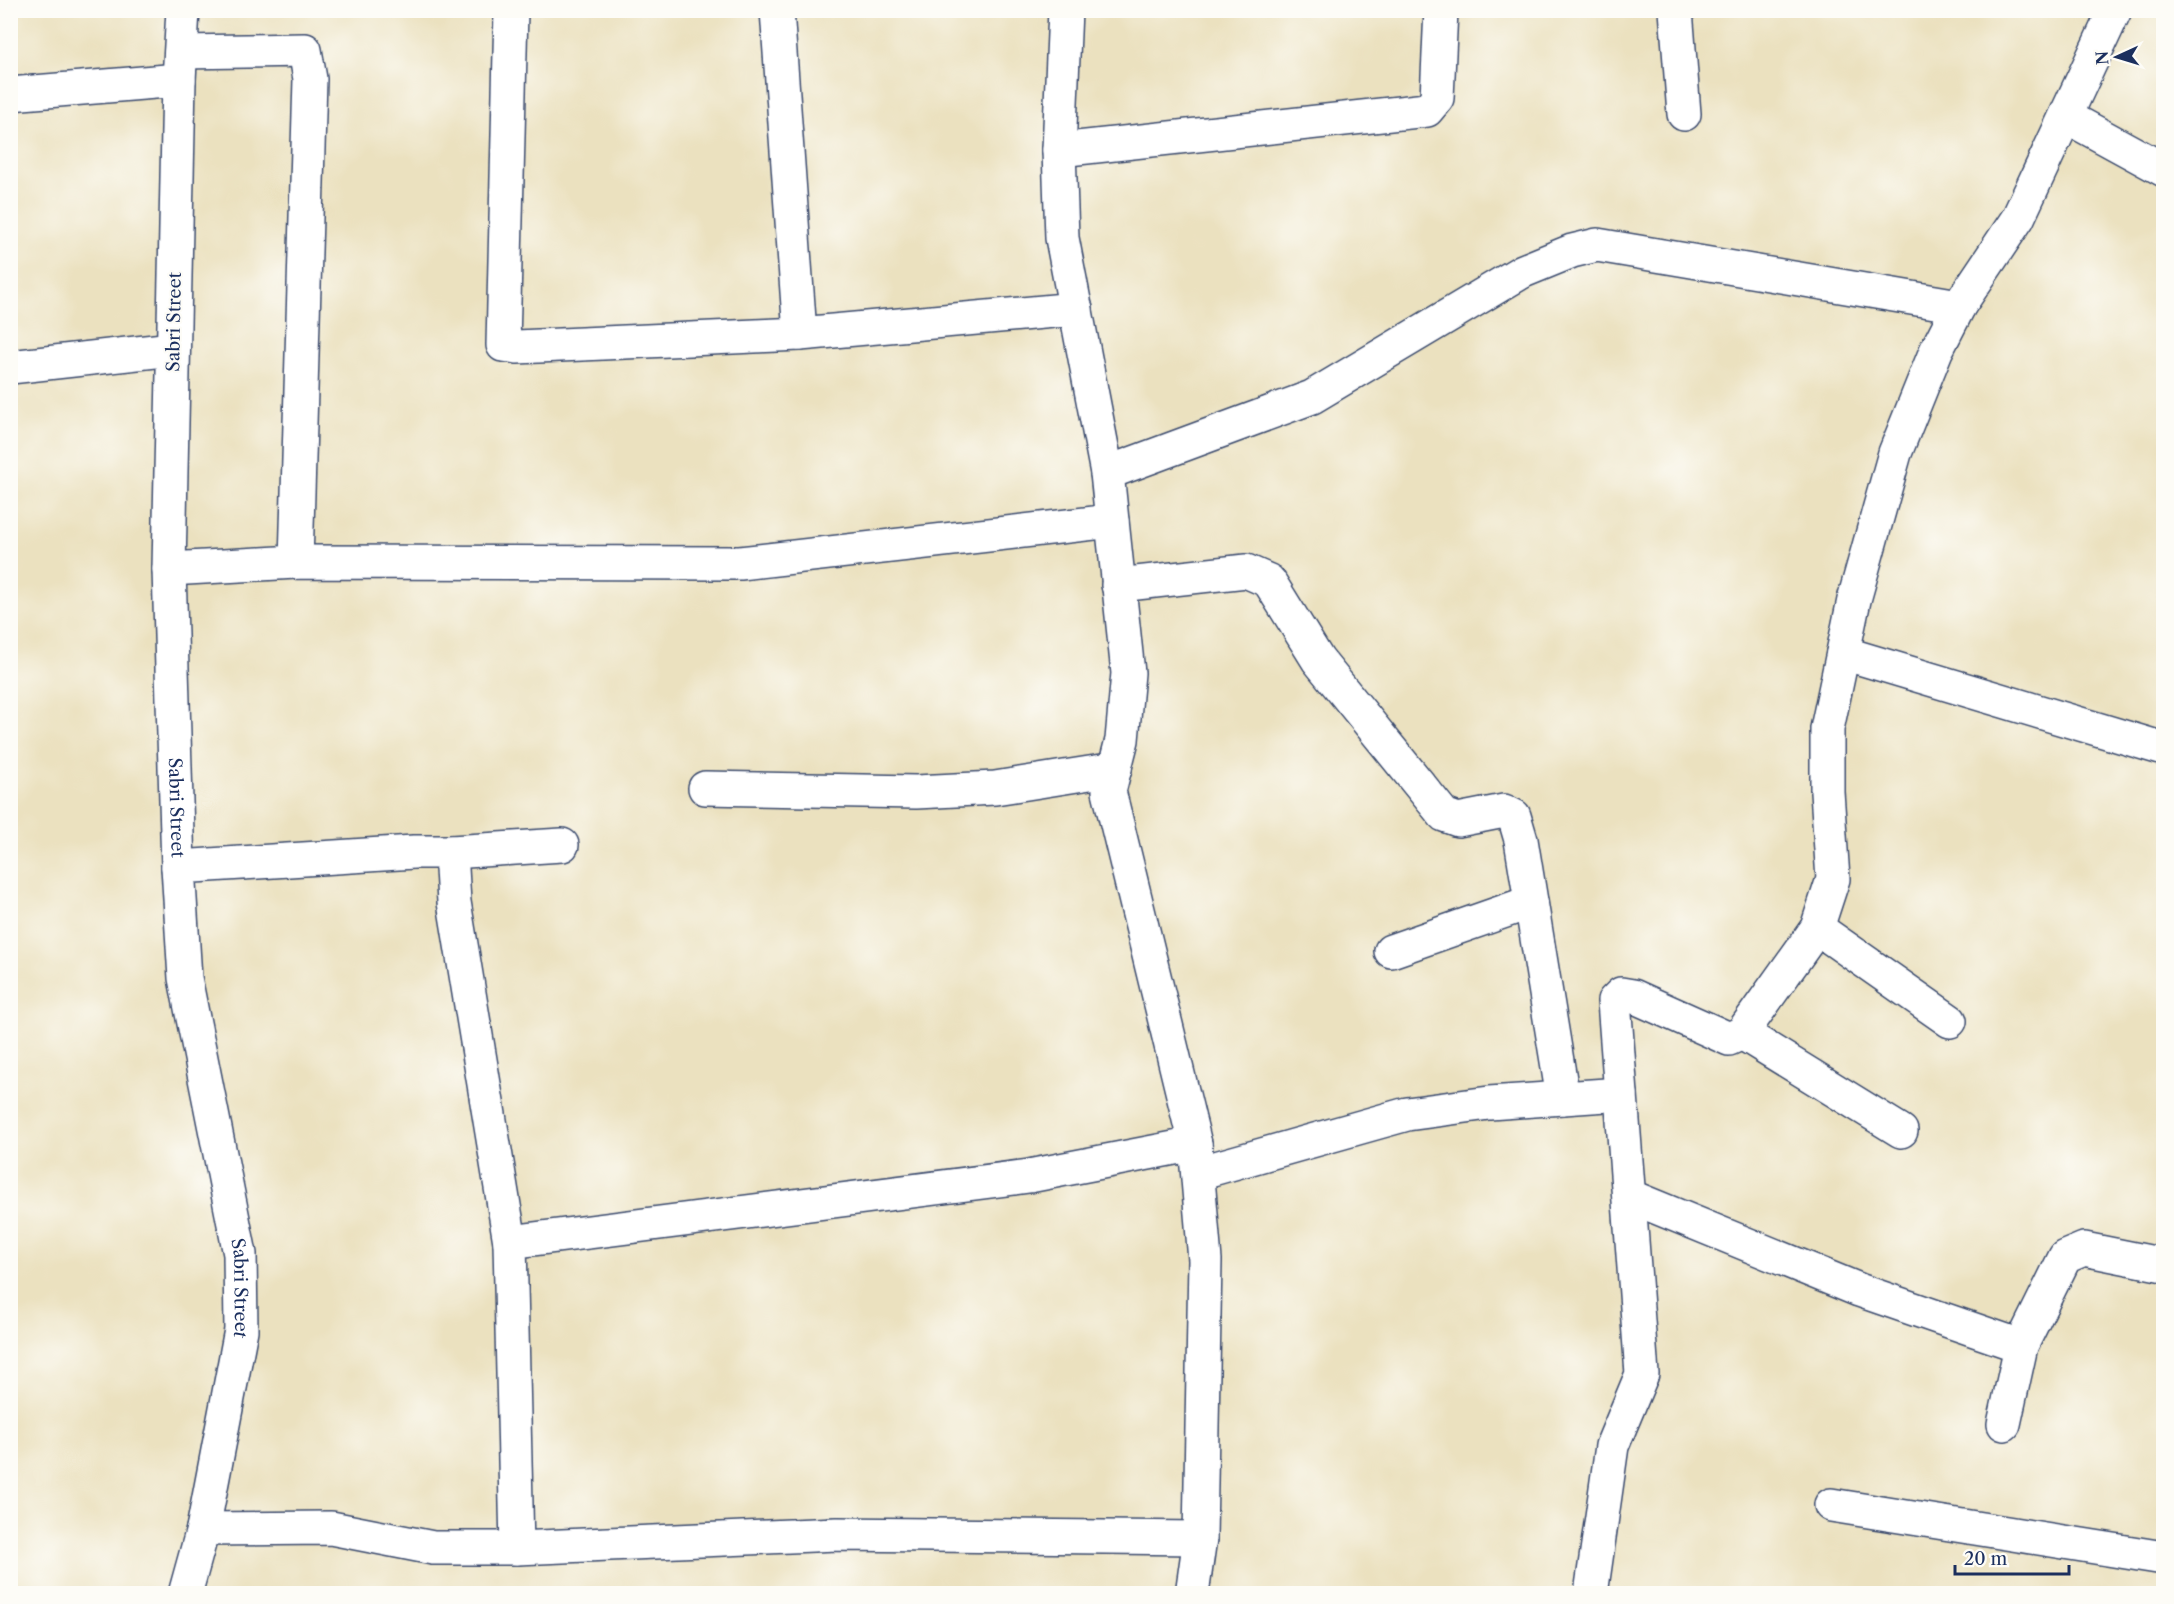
<svg xmlns="http://www.w3.org/2000/svg" width="2174" height="1604" viewBox="0 0 2174 1604" font-family="'Libre Caslon Text',serif">
<rect width="100%" height="100%" fill="#fdfcf7"/>
<filter id="ink" filterUnits="userSpaceOnUse"><feTurbulence type="fractalNoise" baseFrequency=".0167" numOctaves="2"/><feDisplacementMap in="SourceGraphic" scale="12" xChannelSelector="R" yChannelSelector="G"/><feConvolveMatrix kernelMatrix="1 2 1 2 8 2 1 2 1" color-interpolation-filters="sRGB"/></filter>
<filter id="wash" filterUnits="userSpaceOnUse"><feTurbulence type="fractalNoise" baseFrequency=".008" numOctaves="4" result="noise"/><feDisplacementMap in="SourceGraphic" scale="24" xChannelSelector="R" yChannelSelector="G"/><feGaussianBlur stdDeviation="1.35" result="paint"/><feColorMatrix in="noise" values="0 0 0 0 0 0 0 0 0 0 0 0 0 0 0 0 0 1.4 0 .05"/><feComposite in="paint" operator="in"/></filter>
<g filter="url(#wash)">
<rect width="100%" height="100%" fill="#ebe1bf"/>
</g>
<g filter="url(#ink)">
<g fill="none" stroke-linecap="round" stroke-linejoin="round">
<!-- street casing -->
<g stroke="#3a4a6d" stroke-width="36">
<g id="street">
<path id="s1" d="M183,10L179,80L169,569L178,867L185,978L240,1254L241,1330L203,1529L185,1594"/>
<path d="M511,10L503,345L517,347L800,334L1076,309"/>
<path d="M777,10L800,334"/>
<path d="M1065,10L1059,150L1062,238L1107,473L1128,673L1122,740L1109,791L1195,1144L1205,1260L1200,1538L1192,1594"/>
<path d="M1676,10L1684,114"/>
<path d="M181,52L305,50L310,79L296,562"/>
<path d="M10,94L179,80"/>
<path d="M2067,117L2164,170"/>
<path d="M1059,150L1427,110L1437,98L1441,10"/>
<path d="M10,367L173,349"/>
<path d="M1107,473L1312,397L1523,271L1572,251L1597,245L1959,306L2018,218L2115,10"/>
<path d="M169,569L296,562L740,563L1112,521"/>
<path d="M1118,585L1246,571L1269,581L1318,660L1444,815L1458,820L1504,811L1514,816L1521,840L1563,1098"/>
<path d="M1843,653L2164,749"/>
<path d="M705,788L916,792L995,788L1115,769"/>
<path d="M451,852L562,845"/>
<path d="M178,867L414,852H451L454,902L510,1242"/>
<path d="M1817,928L1950,1021"/>
<path d="M1391,951L1531,902"/>
<path d="M1742,1033L1901,1131"/>
<path d="M1198,1173L1407,1114L1489,1103L1621,1094"/>
<path d="M1629,1196L1859,1290L2021,1346"/>
<path d="M2004,1424L2021,1346L2065,1257L2084,1249L2164,1265"/>
<path d="M1831,1505L2164,1558"/>
<path d="M203,1529L331,1528L433,1548H517L837,1534L1200,1538"/>
<path d="M517,1548L510,1242L1029,1176L1195,1144"/>
<path d="M1591,1594L1612,1446L1642,1374L1614,1001L1621,994L1633,996L1729,1039L1742,1033L1817,928L1833,879L1827,792V729L1854,600L1895,453L1936,351L1959,306"/>
</g>
</g>
<!-- street -->
<use href="#street" stroke="#fff" stroke-width="33"/>
</g>
</g>
<g text-anchor="middle" stroke-width="4.5" stroke-linejoin="round" paint-order="stroke">
<!-- street labels -->
<g font-size="18" fill="#1b2f5e" stroke="#fdfcf7">
<text transform="translate(174 322) rotate(-89)" y="6">Sabri Street</text>
<text dy="6" stroke="none"><textPath href="#s1" startOffset="798">Sabri Street</textPath></text>
<text dy="6" stroke="none"><textPath href="#s1" startOffset="1284">Sabri Street</textPath></text>
</g>
</g>
<!-- margin -->
<rect width="2174" height="1604" fill="none" stroke="#fdfcf7" stroke-width="36"/>
<!-- north arrow -->
<g transform="translate(2117 57) rotate(266)" stroke="#fdfcf7" stroke-width="4.5" paint-order="stroke">
<path d="M0-4.5L10 22L0 15L-10 22Z" fill="#1b2f5e"/>
<text y="-9" font-size="16" font-weight="bold" text-anchor="middle" fill="#1b2f5e">N</text>
</g>
<!-- scale -->
<path d="M1955 1565v9h114v-9" fill="none" stroke="#1b2f5e" stroke-width="3"/>
<text x="1964" y="1565" font-size="18" fill="#1b2f5e" stroke="#fdfcf7" stroke-width="4.5" paint-order="stroke">20 m</text>
</svg>
